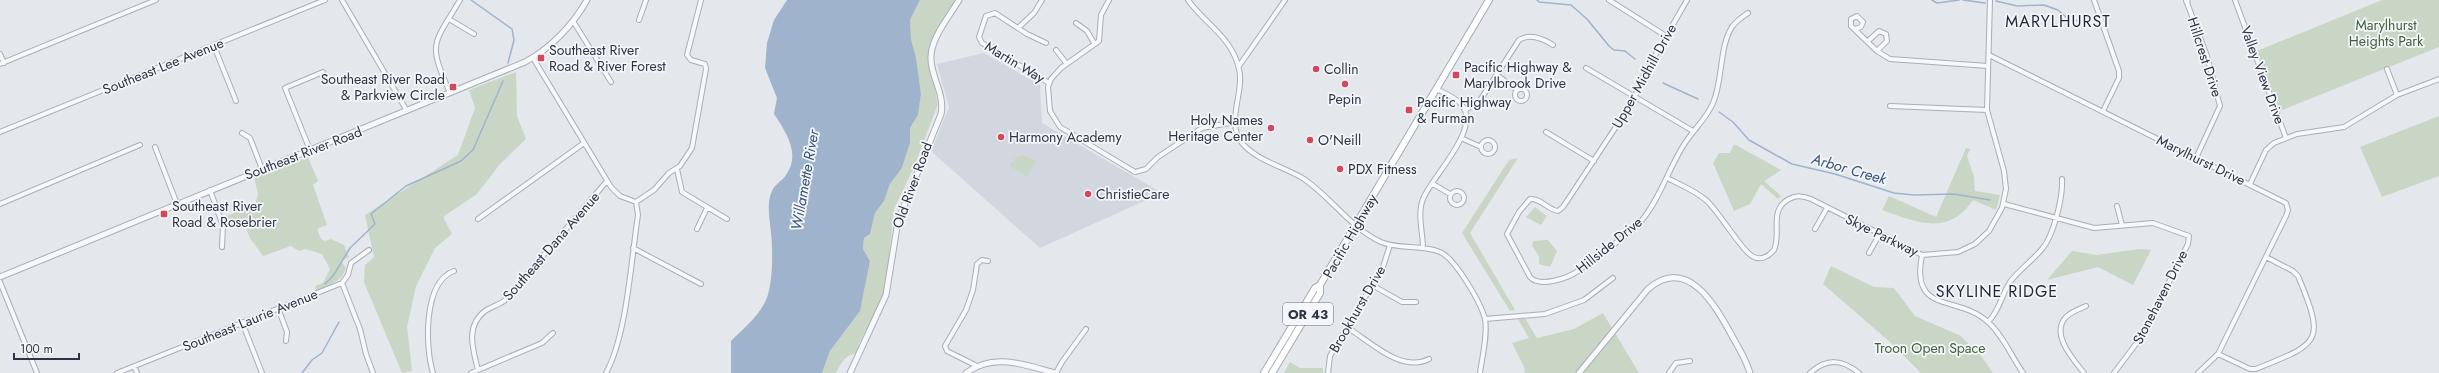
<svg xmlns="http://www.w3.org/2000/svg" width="2439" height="373" viewBox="0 0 2439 373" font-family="Jost,sans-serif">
<rect width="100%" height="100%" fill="#e4e7ec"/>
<!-- built -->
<path fill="#d2d6de" d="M984,53L1040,85L1042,123L1162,193L1040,248L931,151L949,107L937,64Z"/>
<!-- green -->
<path fill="#c9d6c5" d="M920,0H958L929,53V62L938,104L914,167L894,209L886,285L881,302L859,343L857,353C845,355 841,363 836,373H822L830,351L860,311L870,261L863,250L864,238L870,234L875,213L884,201L890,184L902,168L910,143V128L918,115L921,94L916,57L911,39L910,20Z
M2382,0H2439V47L2280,111L2257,51Z
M516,72L517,116L526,139L500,164L477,194L443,217L452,234L435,248L416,286L407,327L412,371L402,373L364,282L365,265L374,257L365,215L458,155L475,108L469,90Z
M2439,116V176L2382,197L2360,147Z
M1734,144L1781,170L1764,181L1781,196L1778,199L1761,184L1750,204L1734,211L1713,163L1719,153H1730Z
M1966,148L1970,149L1967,156L1974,177L1975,191L2000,195L1996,210L1973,200C1948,237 1916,222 1882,210L1889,196L1936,217Z
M1022,155L1036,161L1027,177L1010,166L1014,159Z
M308,157L318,181L313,185L327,225L317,229L321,239L325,241L331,239L344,245L349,257L341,261L346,268C343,281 327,286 316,291L315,286L323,283L330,269L322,254L305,249L299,251L291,246L263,256L250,238L244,223L230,228L224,217L255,205L258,194L254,177Z
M1518,158L1470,233L1515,310L1510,311L1462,233L1509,160Z
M1535,207L1547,216L1541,225L1526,217Z
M1545,240H1548L1557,251L1550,267L1539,264V256L1532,246L1533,241Z
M2139,249L2151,250L2133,285L2098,267L2047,280L2072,251L2097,255Z
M1831,266L1874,287L1894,288L1915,316L1961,336L1981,356L1993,373H1921L1890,342L1823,284Z
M1603,313L1639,373H1524L1525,369L1512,343L1529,338L1518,319L1525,318L1537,338L1574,329Z
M1290,362L1300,368H1323V373H1284Z"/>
<!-- water -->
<path fill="#9fb4cc" d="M787,0H920L910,20L911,39L916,57L921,94L918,115L910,128V143L902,168L890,184L884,201L875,213L870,234L864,238L863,249L870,261L860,311L830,351L822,373H731V341C743,329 759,316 766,300C773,285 773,250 771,233C770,220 766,203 772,191C774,185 782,181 786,175C801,154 786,132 774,114L777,98L765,68L767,43L774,20Z"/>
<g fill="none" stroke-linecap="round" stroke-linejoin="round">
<!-- stream -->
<path stroke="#9fb4cc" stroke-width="1.5" d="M471,0L512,29L514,40L508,63
M1537,0L1539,2L1571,5L1587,19L1609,46L1614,50L1625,51L1635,59
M1932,0L1937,3L1959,0
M1963,0L1985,3
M1996,1L2017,6L2044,5L2058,10L2067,18L2090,24
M1663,83L1698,99
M1719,112L1733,122L1749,140L1792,164L1835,174L1894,193L1914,195L1954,194L1990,200
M325,284L333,276L350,248L375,224L371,214L406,186L461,161L473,150L503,81
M302,373L312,360L322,353L339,322"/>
<!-- minor casing -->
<g stroke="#a9aeb7" stroke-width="6">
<path id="minor" d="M342,0L407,111
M1109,0L1101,15L1099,41L1061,68L1051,79L1048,87L1050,111L1060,127L1135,172L1146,169L1158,157L1202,128L1235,122
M1188,0C1205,24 1232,37 1239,69C1245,92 1225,122 1242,143C1257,161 1285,167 1304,179C1332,198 1349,227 1381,242C1400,250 1421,244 1440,252C1455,258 1481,303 1485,319C1488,335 1482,357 1480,373
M1609,0L1666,36
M1687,0L1644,75L1633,101L1563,207L1558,211C1548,210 1541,198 1530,199L1519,212L1507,234L1530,277C1540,288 1568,278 1578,271C1596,256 1628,237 1642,220C1661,197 1669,167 1685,143C1694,129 1707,118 1713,103C1723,81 1719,47 1732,27C1736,21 1742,17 1748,13
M2094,0L2119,71V78L2103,111
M2186,0L2207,56L2220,106L2196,158
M2235,0L2286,138
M449,19L474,34
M639,20L646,0
M573,21L611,82
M1076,23L1087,31L1094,43
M1019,27L1034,13L1042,0
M1855,29L1861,27L1863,22L1857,16L1851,19V26L1877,51L1890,59L1988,66
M1868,41L1879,31L1886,34L1887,41L1877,51
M1046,43L1027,34L995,13L986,16L979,37L982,43L1049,83
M214,46L236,101
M1056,50L1067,64
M0,54L4,63
M1989,55L2286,203L2288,210L2286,216L2218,354L2198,373
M533,58L611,187L620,196L636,202
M0,64L156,0
M1239,66L1285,0
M1586,68L1693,131
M2387,69L2397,95
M1497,75L1517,90
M1515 95a6 6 0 1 1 12 0a6 6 0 1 1-12 0Z
M450,93C428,42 432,47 460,0
M1890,106L1987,110
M1465,110L1479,102L1519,40C1530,33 1542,38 1553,45
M0,132L325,0
M1546,132L1594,161
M242,133L250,138L262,169
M1461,138L1481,147
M1481 147a7 7 0 1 1 14 0a7 7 0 1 1-14 0Z
M155,147L177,204
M310,150L285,88L323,72
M677,169L682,192L727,219
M1667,178C1681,185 1696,191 1707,201C1719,212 1742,251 1752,256C1760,261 1768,257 1774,250C1782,233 1768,210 1789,199C1797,195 1803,196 1811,199L1922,255L1958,252L1975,244L1989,231L2002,208L2006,189L2004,171L1987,110L1990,0
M1433,184L1450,194
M2250,184L2266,150L2274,143L2297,134L2344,127L2397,95L2439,79
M210,190L223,226L222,247
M1450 198a7 7 0 1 1 14 0a7 7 0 1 1-14 0Z
M636,202L654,190L669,173L680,166L692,148L706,69L705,64L691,60L687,55L701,0
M0,204L140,145
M2004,204L2094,228L2153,223L2189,236L2188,244L2142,336L2114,373
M2117,206L2122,225
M478,219L584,143
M697,229L707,208
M1815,229L1827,208
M633,248L701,284
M1423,248C1423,233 1417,214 1423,199C1432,176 1481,130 1462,105C1455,97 1445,93 1436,89
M1869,253L1879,235
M1922,255C1910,315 1957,294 1988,322C2002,334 2012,357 2023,373
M0,282L37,373
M342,283L360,329L366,354L373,373
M1372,285L1402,302H1416
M278,308L287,332L286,341
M1485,319L1545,314L1584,300L1613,278
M242,322L262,373
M1988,322C2000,310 2001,296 2010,282C2019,270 2032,261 2042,249C2054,235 2063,197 2062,179
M1348,328C1371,342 1401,373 1429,359
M2218,354L2250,369H2256C2320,343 2326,343 2298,276L2293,271L2266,257
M134,366L137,373
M977,366L947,351L945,346L966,310L973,290L977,264L982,260L988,261
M478,370C473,350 465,326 485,311C491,307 498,305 504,301L607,181
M117,373L342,283L348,275L351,263L369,250
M433,373C425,347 423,282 454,271
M471,373L542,343L553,333
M606,373C627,335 631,260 638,215L636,202
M1056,373L1062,362L1086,329
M1328,373L1330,356L1383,267L1390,245
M1669,373L1676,363L1690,361
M1810,373C1827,358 1842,359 1859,373
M2084,373C2073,359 2050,334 2066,317C2071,312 2079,309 2086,306"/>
</g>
<!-- tertiary casing -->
<g stroke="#a9aeb7" stroke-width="7">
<path id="tertiary" d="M2187,0V2
M0,277L525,62C550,49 573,25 587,0
M850,373L886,295L898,221L941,114C945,94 931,77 931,59C930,39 949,17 959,0
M966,373C994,352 1025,365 1055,373
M1579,373L1648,289C1687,255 1715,305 1731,334C1738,347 1746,359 1750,373"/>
</g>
<!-- primary casing -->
<g stroke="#a3abb8" stroke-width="8">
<path id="primary" d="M1264,373L1315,288L1320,285
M1272,373L1320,293V285L1489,0"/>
</g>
<!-- minor -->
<use href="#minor" stroke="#f7f8fa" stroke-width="4"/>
<!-- tertiary -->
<use href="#tertiary" stroke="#f7f8fa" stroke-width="5"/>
<!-- primary -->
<use href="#primary" stroke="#fff" stroke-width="6"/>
</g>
<!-- markers -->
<g fill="#d1495b" stroke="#f4f6f9" stroke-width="1.5">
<rect x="537" y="54" width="8" height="8" rx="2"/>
<circle cx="1316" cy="69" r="4"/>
<rect x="1452" y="71" width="8" height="8" rx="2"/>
<circle cx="1345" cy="84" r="4"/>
<rect x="449" y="83" width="8" height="8" rx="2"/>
<rect x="1405" y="106" width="8" height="8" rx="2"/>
<circle cx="1271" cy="128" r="4"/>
<circle cx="1001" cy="137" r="4"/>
<circle cx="1310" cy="140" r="4"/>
<circle cx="1340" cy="169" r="4"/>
<circle cx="1088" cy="194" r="4"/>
<rect x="160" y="210" width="8" height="8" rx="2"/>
</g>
<g text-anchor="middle" stroke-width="3.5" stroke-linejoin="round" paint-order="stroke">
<!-- shield labels -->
<rect fill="#f4f6f9" stroke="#676e7b" stroke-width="1" x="1283" y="303" width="50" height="22" rx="3"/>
<g font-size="13" font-weight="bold" fill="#2b3445">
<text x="1308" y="319">OR 43</text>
</g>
<!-- park labels -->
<g font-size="14" fill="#3f6138" stroke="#f4f6f9">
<text x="2386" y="30">Marylhurst<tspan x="2386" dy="16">Heights Park</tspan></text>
<text x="1930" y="353">Troon Open Space</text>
</g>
<!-- poi labels -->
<g font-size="14" fill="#2b3445" stroke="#f4f6f9" text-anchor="start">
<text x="549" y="55">Southeast River<tspan x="549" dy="16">Road &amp; River Forest</tspan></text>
<text x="1464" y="72">Pacific Highway &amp;<tspan x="1464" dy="16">Marylbrook Drive</tspan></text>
<text x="1324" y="74">Collin</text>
<text x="445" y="84" text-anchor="end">Southeast River Road<tspan x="445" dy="16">&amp; Parkview Circle</tspan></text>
<text x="1345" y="104" text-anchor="middle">Pepin</text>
<text x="1417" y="107">Pacific Highway<tspan x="1417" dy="16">&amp; Furman</tspan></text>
<text x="1263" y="125" text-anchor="end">Holy Names<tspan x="1263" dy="16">Heritage Center</tspan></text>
<text x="1009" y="142">Harmony Academy</text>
<text x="1318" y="145">O'Neill</text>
<text x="1348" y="174">PDX Fitness</text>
<text x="1096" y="199">ChristieCare</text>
<text x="172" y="211">Southeast River<tspan x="172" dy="16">Road &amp; Rosebrier</tspan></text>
</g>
<!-- street labels -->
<g font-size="14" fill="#2b3445" stroke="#f4f6f9">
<text transform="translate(2205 57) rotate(72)" y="5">Hillcrest Drive</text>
<text transform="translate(1015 62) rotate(31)" y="5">Martin Way</text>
<text transform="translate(163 66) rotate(-22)" y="5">Southeast Lee Avenue</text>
<text transform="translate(2263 75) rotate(70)" y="5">Valley View Drive</text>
<text transform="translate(1644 76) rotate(-61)" y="5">Upper Midhill Drive</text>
<text transform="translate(303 153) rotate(-21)" y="5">Southeast River Road</text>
<text transform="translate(2201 160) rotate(26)" y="5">Marylhurst Drive</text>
<text transform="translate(912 185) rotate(-70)" y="5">Old River Road</text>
<text transform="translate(1882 235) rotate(26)" y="5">Skye Parkway</text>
<text transform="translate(1350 236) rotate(-60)" y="5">Pacific Highway</text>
<text transform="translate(1609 245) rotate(-39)" y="5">Hillside Drive</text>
<text transform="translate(551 246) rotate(-49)" y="5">Southeast Dana Avenue</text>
<text transform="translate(2160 297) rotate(-63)" y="5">Stonehaven Drive</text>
<text transform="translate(1357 309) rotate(-60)" y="5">Brookhurst Drive</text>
<text transform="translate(250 320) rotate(-22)" y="5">Southeast Laurie Avenue</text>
</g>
<!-- water labels -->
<g font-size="15" font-style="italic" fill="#34527a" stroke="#f4f6f9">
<text transform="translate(1849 169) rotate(16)" y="5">Arbor Creek</text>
<text transform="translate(805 180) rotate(-80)" y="5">Willamette River</text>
</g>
<!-- quarter labels -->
<g font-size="16" letter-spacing="1" fill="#1d2536" stroke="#f4f6f9">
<text x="2058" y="27">MARYLHURST</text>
<text x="1997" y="297">SKYLINE RIDGE</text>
</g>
</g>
<!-- scale -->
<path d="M14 353v6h65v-6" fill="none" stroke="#2b3445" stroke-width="2"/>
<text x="20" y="353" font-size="12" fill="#2b3445" stroke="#f4f6f9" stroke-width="3" paint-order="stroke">100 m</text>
</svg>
